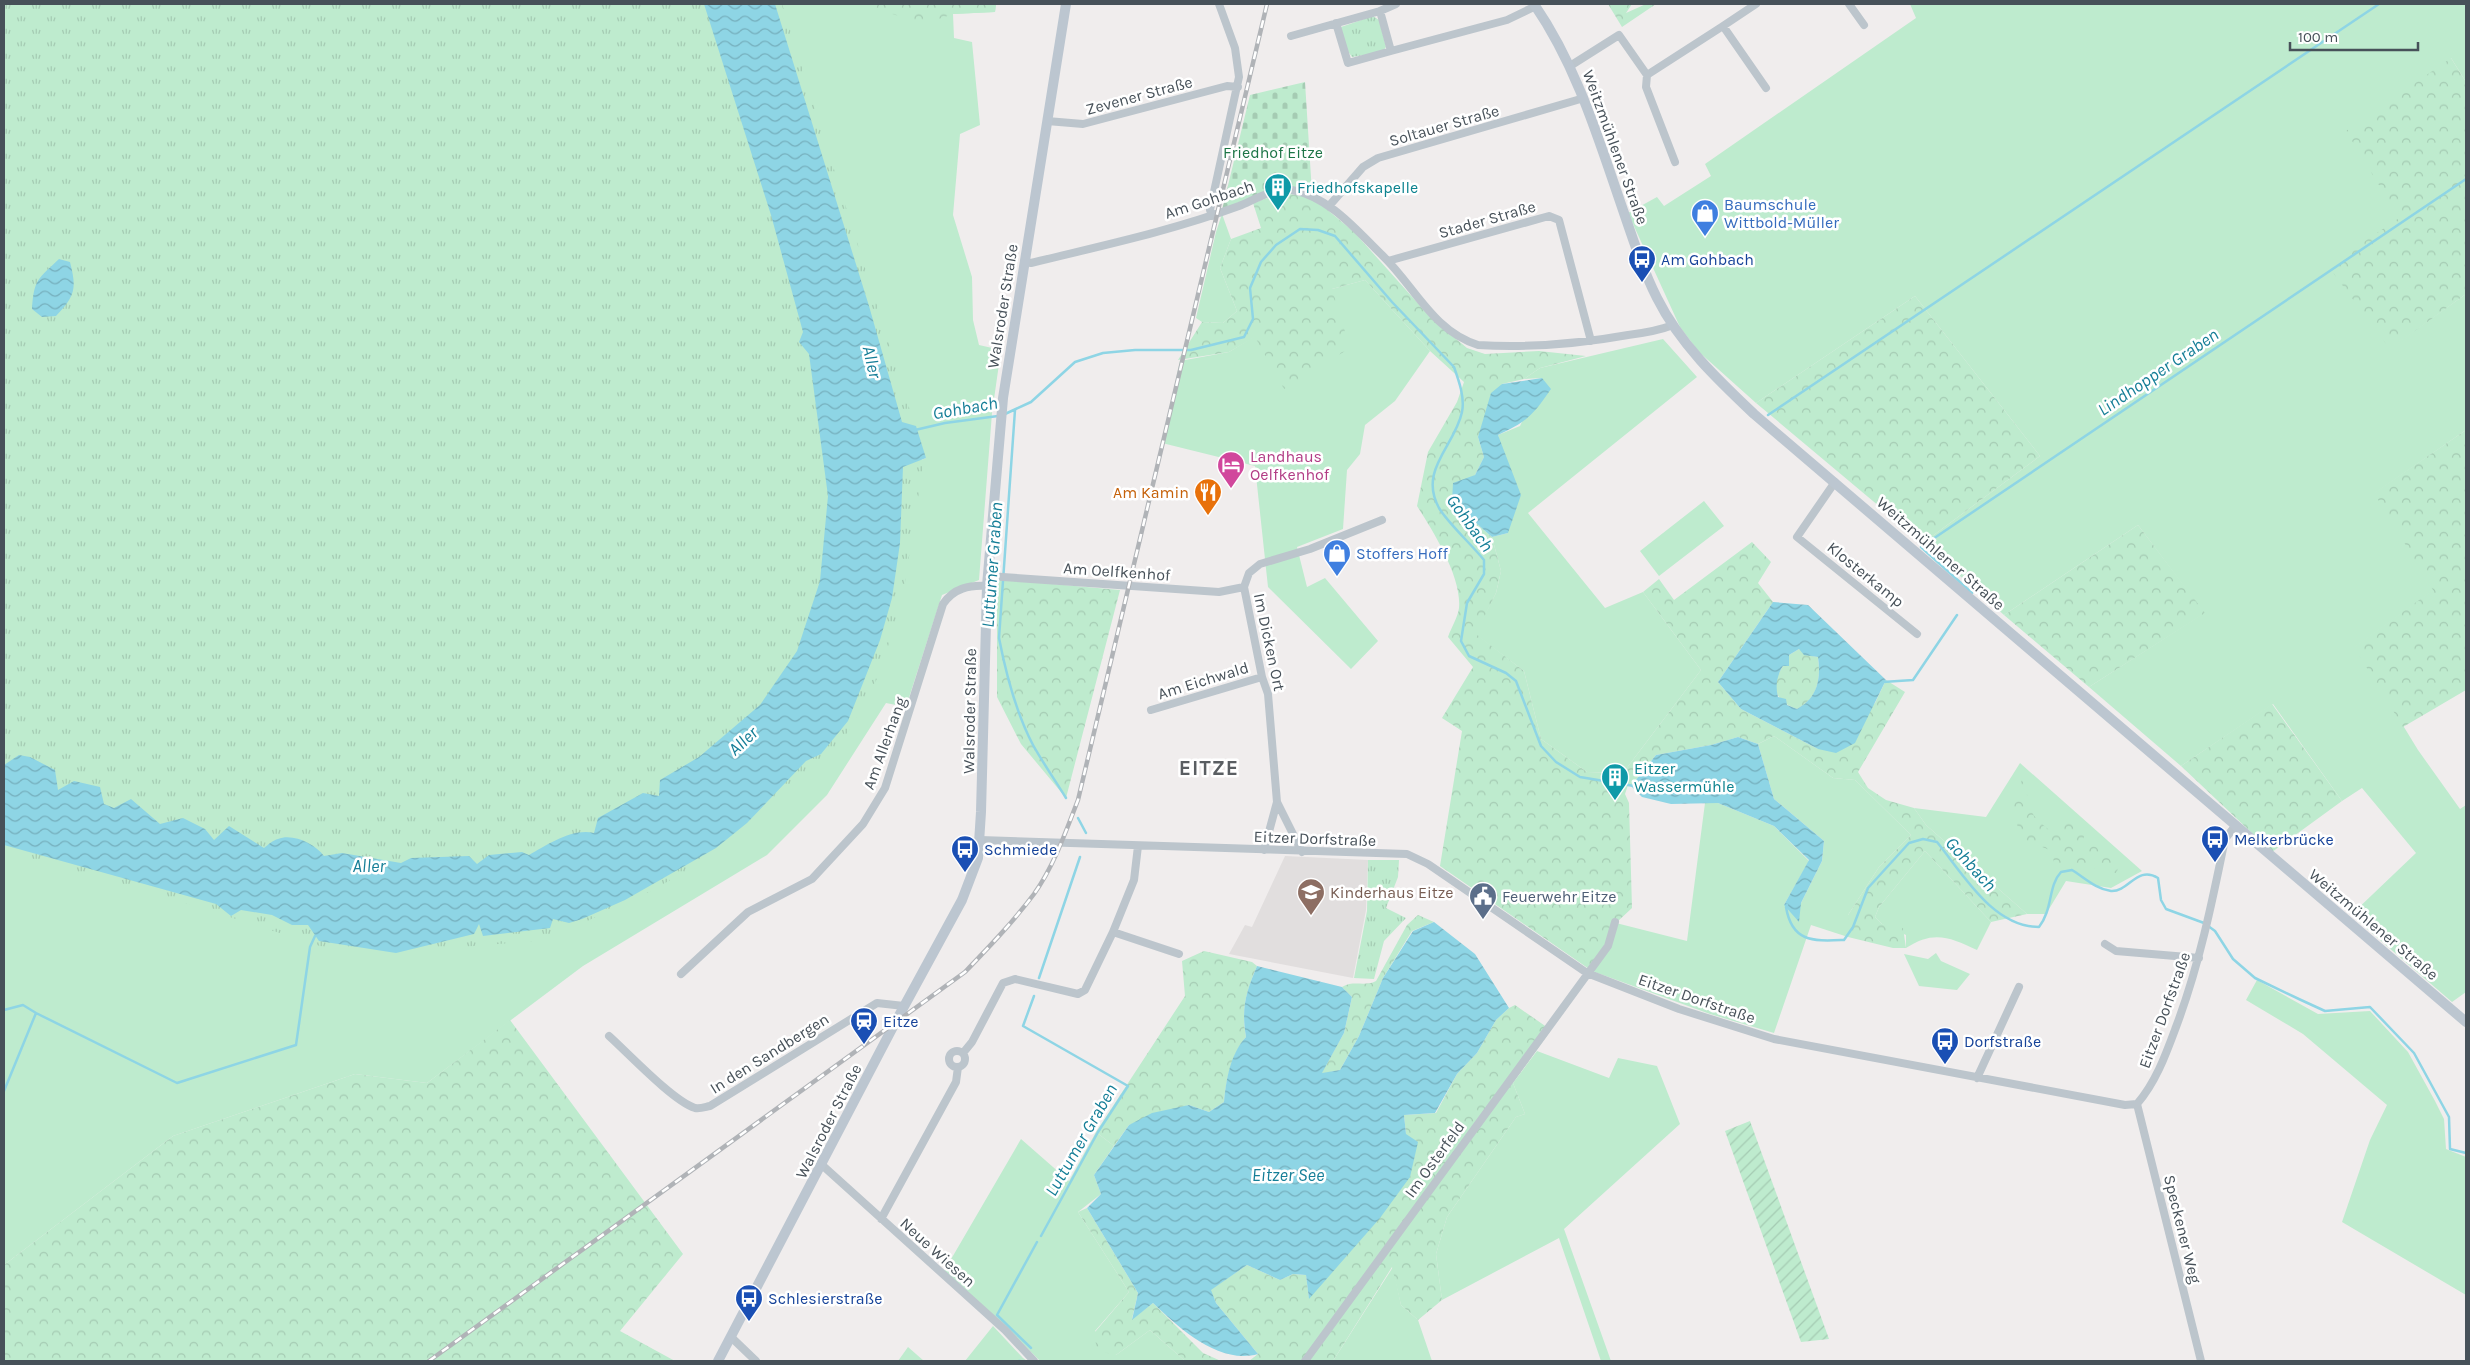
<svg xmlns="http://www.w3.org/2000/svg" width="2470" height="1365" viewBox="0 0 2470 1365" font-family="Karla,sans-serif">
<defs>
<pattern id="forest-crowns" width="20" height="18" patternUnits="userSpaceOnUse" patternTransform="scale(1.25)"><rect width="20" height="18" fill="#beebce"/><path d="M2 6a3 3 0 1 1 6 0M12 15a3 3 0 1 1 6 0" fill="none" stroke="#a5cbb3"/></pattern>
<pattern id="cemetery-stones" width="16" height="16" patternUnits="userSpaceOnUse" patternTransform="scale(1.25)"><rect width="16" height="16" fill="#beebce"/><path d="M2 7V4a2 2 0 0 1 4 0v3zM10 15v-3a2 2 0 0 1 4 0v3z" fill="#a5cbb3"/></pattern>
<pattern id="park-tufts" width="24" height="20" patternUnits="userSpaceOnUse" patternTransform="scale(1.25)"><rect width="24" height="20" fill="#beebce"/><path d="M3 7l-1-3M5 7V3M7 7l1-3M15 17l-1-3M17 17v-4M19 17l1-3" fill="none" stroke="#a5cbb3"/></pattern>
<pattern id="garden-furrows" width="10" height="10" patternUnits="userSpaceOnUse" patternTransform="scale(1.25)"><rect width="10" height="10" fill="#beebce"/><path d="M-1 1l2-2M0 10L10 0M9 11l2-2" fill="none" stroke="#a5cbb3"/></pattern>
<pattern id="water-waves" width="16" height="10" patternUnits="userSpaceOnUse" patternTransform="scale(1.25)"><rect width="16" height="10" fill="#8ed5e5"/><path d="M0 5q4-4 8 0t8 0" fill="none" stroke="#76afbd"/></pattern>
</defs>
<rect width="100%" height="100%" fill="#f0eded"/>
<!-- education -->
<path fill="#e1dede" d="M1285,856L1368,860L1366,910L1353,978L1229,954L1245,925L1252,927Z"/>
<!-- grass -->
<path fill="#beebce" d="M775,4H996L995,12L953,14L954,38L972,42L980,125L960,134L953,215L972,277L973,320L979,345L1001,350L992,413L979,580L942,595L906,707L886,703L827,795L767,855L583,966L427,1083L355,1074L173,1136L4,1265V845L926,458L902,422Z
M1910,4H2466V82L2451,58L2399,218L2390,348L2466,294V430L2375,493L2434,590L2355,647L2418,750L2460,809L2466,805V992L2452,1002L2351,915L2416,853L2362,788L2342,801L2273,704L2181,766L2089,687L2204,613L2138,525L2004,615L1923,543L2040,456L1915,296L1756,403L1699,352L1680,327L1628,213L1657,197L1664,206L1711,176L1705,164L1916,18Z
M1222,214L1231,239L1220,268L1237,311L1223,323L1202,322L1196,318L1216,232Z
M1365,280L1430,351L1395,401L1365,425L1360,454L1347,470L1343,529L1297,547L1307,587L1325,578L1378,641L1351,669L1268,587L1255,466L1162,443L1180,361L1229,352L1332,289Z
M1663,339L1697,377L1528,513L1605,608L1643,592L1701,670L1623,773L1587,772L1541,739L1524,671L1475,634L1496,593L1501,571L1492,537L1508,533L1502,450L1498,435L1520,426L1542,378L1524,379L1540,368Z
M1704,501L1724,526L1659,576L1640,551Z
M1774,736L1833,778L1855,780L1911,835L1879,867L1848,915V937L1811,925L1774,1033L1710,1014L1592,971L1616,923L1687,941L1705,803H1718L1774,826L1809,861L1784,905L1801,903L1822,861L1824,841L1774,799L1758,744Z
M2020,763L2142,871L2111,888L2066,881L2046,914H2027L1926,825L1914,808L1986,817Z
M1925,851L1991,922L1977,950C1950,937 1933,930 1906,948V935L1882,924L1875,917L1879,907Z
M1936,953L1941,961L1970,974L1957,990L1919,986L1904,954L1928,959Z
M2257,980L2318,1014L2370,1011L2408,1052L2435,1101L2444,1119L2446,1149L2466,1157V1295L2342,1222L2370,1140L2387,1105L2303,1034L2246,1000Z
M1537,1051L1609,1078L1618,1058L1657,1066L1680,1124L1564,1229L1611,1361H1601L1559,1238L1442,1300L1436,1254L1447,1217L1516,1117L1525,1114L1513,1083Z
M1096,1132L1114,1146L1094,1175L1101,1194L1078,1212L1129,1292L1095,1331L1116,1355L1150,1330L1185,1361H1040L999,1320L943,1273L1021,1139L1069,1181Z
M1393,1267L1401,1305L1418,1320L1432,1361H1333Z
M993,1326L1023,1358L1027,1361H965Z
M908,1347L924,1361H898Z"/>
<!-- forest -->
<path fill="url(#forest-crowns)" d="M866,4H996L995,12L953,14L925,24L869,7Z
M1608,4H1632L1626,13L1646,4H1656L1622,27Z
M2451,58L2466,82V294L2390,349L2328,266L2399,218L2346,131Z
M1282,193L1312,197L1354,232L1432,319L1467,348L1485,354L1539,351L1586,356L1540,368L1524,379L1502,384L1478,437L1484,457L1475,475L1452,502L1492,537L1501,571L1496,593L1476,634L1524,671L1541,739L1587,772L1623,773L1701,670L1643,592L1659,579L1674,600L1752,542L1771,562L1758,583L1773,602L1718,682L1741,709L1818,749L1875,703L1886,680L1905,692L1858,772L1868,788L1886,800L1914,808L1926,825L2027,914L1991,922L1925,851L1879,907L1875,917L1882,924L1903,928L1906,948H1893L1848,937V915L1879,867L1911,835L1855,780L1833,778L1774,736L1758,744L1738,737L1711,745L1656,755L1631,786L1628,785L1625,794L1629,803L1632,908L1616,923L1592,971L1440,866L1462,731L1442,718L1473,667L1448,637C1451,628 1458,617 1459,608C1462,577 1433,531 1417,506L1428,452L1457,402L1464,382L1430,351L1365,280L1332,289L1350,348L1284,389L1255,337L1229,352L1178,360L1202,322L1223,323L1237,311L1220,268L1231,239L1261,228L1253,203Z
M1915,296L2040,456L1923,543L1756,403Z
M2466,430V690L2403,727L2354,647L2433,590L2374,493Z
M2138,525L2205,613L2089,687L2004,615Z
M997,579L1120,590L1066,798L1021,744L997,697Z
M1799,649L1812,656L1818,657C1821,679 1818,698 1797,709C1774,701 1770,686 1783,666H1789V655Z
M2272,704L2342,801L2272,852L2181,766Z
M2022,780C2027,789 2027,797 2030,807C2031,815 2042,824 2048,829C2061,821 2071,821 2085,827L2083,845C2103,847 2108,848 2121,863L2116,873L2083,866L2055,869L2052,851L2025,840C2011,818 2011,803 2022,780Z
M1418,915L1434,922L1412,931L1383,978L1359,1036L1340,1070L1321,1074L1344,1033L1352,997L1342,987C1353,980 1365,987 1376,981L1407,925Z
M1204,951L1252,962L1257,966C1246,992 1241,1009 1246,1037C1231,1054 1226,1081 1224,1102L1209,1112L1189,1105L1129,1125L1114,1146L1096,1132L1185,996L1182,961Z
M1515,1005L1551,1030L1513,1083L1525,1114L1516,1117L1447,1217L1436,1254L1442,1300L1418,1320L1401,1305L1392,1267L1333,1361H1249L1258,1354L1216,1303L1210,1290L1247,1265L1280,1280L1293,1274L1306,1275L1309,1298L1406,1134L1404,1115L1436,1113L1457,1074L1477,1053L1496,1020L1509,1008Z
M510,1020L683,1254L620,1331L675,1361H4V1265L173,1136L355,1074L427,1083Z
M1087,1208L1138,1293L1132,1319L1153,1303L1203,1353L1221,1361H1185L1150,1330L1116,1355L1103,1352L1096,1346L1095,1332L1129,1292L1078,1212Z"/>
<!-- cemetery -->
<path fill="url(#cemetery-stones)" d="M1305,82L1312,193L1295,188L1222,210L1250,95Z"/>
<!-- park -->
<path fill="url(#park-tufts)" d="M4,4H782L914,423L923,466L903,596L880,673L853,725L816,775L719,853L638,898L545,940L440,949L326,948L202,908L4,851Z
M1373,16L1379,20L1386,47L1382,52L1352,57L1347,50L1341,27Z
M1368,860H1399L1398,877L1386,908L1406,918L1384,941L1374,979L1354,978L1367,911Z"/>
<!-- garden -->
<path fill="url(#garden-furrows)" d="M1750,1121L1829,1339L1801,1342L1725,1131Z"/>
<!-- water -->
<path fill="url(#water-waves)" fill-rule="evenodd" d="M704,4H775L869,306L902,422L916,426L926,458L903,467L900,543L892,598L880,640L848,721L821,754L806,761L747,823L716,848L625,900L582,919L569,923L553,919L550,928L483,936L479,924L474,934L396,953L319,941L308,925H292L272,915L241,910L231,916L216,904L4,845V765L19,755L30,757L55,770L58,790L74,781L100,787L104,804L114,808L131,799L160,824L183,818L205,829L214,840L229,826L264,848C268,845 273,840 278,839C293,833 315,844 324,856L342,853L401,863L411,858L469,856L477,864L489,855L522,852L529,855C547,845 572,828 594,833L598,818L643,793L659,796L660,780L699,757L760,705L797,651L820,581L828,496L809,354L799,342L803,332L771,215Z
M59,259L70,262C77,289 75,296 56,316L42,317L32,309C34,279 38,279 59,259Z
M1542,378L1551,389C1533,415 1527,422 1498,435L1521,495L1508,533L1492,537L1452,502L1453,483L1475,475L1484,457L1478,437L1491,393L1502,384Z
M1773,602L1808,605L1886,680L1855,743L1836,753L1818,749L1741,709L1718,682ZM1799,649L1804,655L1818,657C1821,678 1818,698 1797,709L1787,705L1786,699L1778,697C1775,686 1777,675 1783,666H1789V655Z
M1738,737L1758,744L1774,799L1824,841L1822,861L1801,903L1799,922L1784,905L1809,860L1774,826L1718,803L1671,804L1642,797L1631,786L1656,755L1711,745Z
M1434,922L1475,954L1509,1008L1496,1020L1477,1053L1457,1074L1435,1113L1404,1115L1406,1134L1418,1142L1410,1177L1380,1218L1309,1299L1306,1275L1293,1274L1280,1280L1247,1265L1211,1290L1216,1303L1258,1354C1219,1365 1179,1328 1153,1303L1132,1320L1138,1293L1087,1208L1101,1194L1094,1175L1129,1125L1152,1113L1189,1105L1209,1112L1224,1102C1226,1081 1230,1054 1246,1037C1241,1008 1246,992 1257,966L1342,987L1352,997L1344,1033L1322,1073L1340,1070L1359,1036L1383,978L1413,931Z"/>
<g fill="none" stroke-linecap="round" stroke-linejoin="round">
<!-- stream -->
<path stroke="#8ed5e5" stroke-width="2.5" d="M1015,410L999,638C1006,674 1016,713 1033,745C1043,763 1055,780 1066,798
M1005,414L1031,402L1075,362L1103,353L1135,350H1191L1244,337L1253,319L1250,288L1261,262L1276,245L1300,229L1318,230L1335,236L1392,302L1454,367C1459,381 1465,398 1462,412C1455,446 1418,470 1439,508C1448,523 1472,545 1484,560V574L1467,603L1461,641L1469,656L1506,673L1516,681L1541,746L1556,762L1580,777L1634,786
M1768,415L2379,4
M915,430L945,423L998,416
M1972,593L1921,547L2466,179
M1883,682L1913,680L1957,615
M1078,818L1086,833
M1787,905L1786,907C1792,943 1814,941 1844,940L1853,927L1868,888L1909,843L1923,839L1937,842C1963,874 1993,927 2039,927C2053,909 2048,886 2061,872L2072,870C2085,878 2096,889 2111,891C2129,892 2137,865 2158,878L2161,900L2166,909L2204,923L2215,931L2233,959L2255,978L2301,1000L2325,1011L2370,1007L2414,1053L2449,1117L2450,1149L2466,1153
M1039,978L1080,857
M1034,996L1023,1026L1128,1086L1098,1132L1041,1236
M4,1010L23,1005L36,1013L4,1091
M36,1013L177,1083L296,1045L310,947L315,936
M1031,1348L997,1315L1037,1242
M1019,1361H1020"/>
<!-- street -->
<path stroke="#bcc5cc" stroke-width="8" d="M1849,4L1864,25
M1380,11L1396,4
M1336,23L1348,63L1391,51
M1723,26L1756,4
M1291,36L1380,11L1391,51L1507,20L1536,6
M1570,66L1619,35L1647,75L1646,87L1675,162
M1647,75L1723,26L1766,88
M1047,121L1083,124L1227,86L1238,87
M1329,206L1363,167L1378,158L1584,98
M1212,216L1210,210L1239,77L1235,48L1219,4
M1388,261L1549,216L1559,220L1591,341
M1025,262L1031,263C1100,246 1171,231 1239,206C1254,200 1275,187 1292,190C1330,197 1357,231 1383,256C1415,287 1433,331 1478,345C1529,348 1578,344 1628,335C1644,333 1658,331 1673,325
M1835,482L1797,537L1917,634
M988,576L1219,592L1244,587
M1151,710L1262,677
M980,840L1407,854L1428,864L1587,973L1679,1009L1774,1039L2125,1105L2137,1104C2156,1082 2166,1054 2176,1027C2199,966 2212,903 2225,839L2236,825
M1264,850L1277,802
M1302,852L1277,802L1268,694L1262,677L1244,587L1249,573L1260,564L1310,549L1382,520
M1113,932L1179,954
M2105,944L2116,951L2199,958
M681,974L748,912L812,879L863,824L885,788L943,604C954,588 969,585 987,586
M609,1036C628,1053 673,1101 695,1108C700,1109 705,1107 710,1106L877,1003L904,1006
M949 1059a8 8 0 1 1 16 0a8 8 0 1 1-16 0Z
M963,1053L972,1042L1003,983L1015,979L1078,994L1085,990L1113,932L1134,880L1138,846
M1977,1078L2019,987
M2137,1104L2201,1361
M822,1165L1005,1330L1034,1361
M881,1219L956,1082L958,1067
M731,1337L756,1361
M1305,1361L1608,946L1615,922"/>
<!-- secondary -->
<path stroke="#bcc6d0" stroke-width="10" d="M1534,4C1578,68 1599,141 1624,213C1634,242 1643,271 1657,298C1680,344 1717,379 1754,414L2466,1022
M718,1361L895,1023L962,900L978,858L981,812L987,586L1003,398L1066,4"/>
<!-- rail casing -->
<g stroke="#b0b3b7" stroke-width="4.5">
<path id="rail" d="M429,1361L965,972C989,947 1013,922 1034,894C1054,866 1066,831 1078,800L1267,4"/>
</g>
<!-- rail -->
<use href="#rail" stroke="#fff" stroke-width="2.5" stroke-dasharray="8" stroke-linecap="butt"/>
</g>
<!-- icons -->
<defs>
<g id="building-pin" transform="scale(1.4375)"><path d="M0 17L-7.5 6A9.5 9.5 0 1 1 7.5 6Z" fill="#0f9aa8" stroke="#fff"/><path d="M-4-6H4V6H1V3H-1V6H-4ZM-2.5-4.3h1.7v1.8h-1.7ZM.8-4.3h1.7v1.8H.8ZM-2.5-1h1.7V.8h-1.7ZM.8-1h1.7V.8H.8Z" fill="#fff"/></g>
<g id="shop-pin" transform="scale(1.4375)"><path d="M0 17L-7.5 6A9.5 9.5 0 1 1 7.5 6Z" fill="#3f7fe0" stroke="#fff"/><path d="M-5-2.5h2.3a2.7 3.5 0 0 1 5.4 0H5L5.5 6h-11ZM-1.5-2.5h3a1.5 2.3 0 0 0-3 0Z" fill="#fff"/></g>
<g id="bus-pin" transform="scale(1.4375)"><path d="M0 17L-7.5 6A9.5 9.5 0 1 1 7.5 6Z" fill="#1a4fb4" stroke="#fff"/><path d="M-5-6H5V4H4V6H2V4H-2V6H-4V4H-5ZM-3.5-4V0h7V-4ZM-3.5 1.2v1.5H-2V1.2ZM2 1.2v1.5H3.5V1.2Z" fill="#fff"/></g>
<g id="hotel-pin" transform="scale(1.4375)"><path d="M0 17L-7.5 6A9.5 9.5 0 1 1 7.5 6Z" fill="#d1479c" stroke="#fff"/><path d="M-6-4.5h1.5V1H6V5H4.5V3h-9V5H-6ZM-4 0a1.8 1.8 0 1 1 3.6 0ZM.5 0V-2.5h3Q6-2.5 6 0Z" fill="#fff"/></g>
<g id="restaurant-pin" transform="scale(1.4375)"><path d="M0 17L-7.5 6A9.5 9.5 0 1 1 7.5 6Z" fill="#e8710a" stroke="#fff"/><path d="M-5-6h1v4h1v-4h1v4h1v-4h1v5L-1.5 .5V6h-2V.5L-5-1ZM5-6V6H3V1.5H1.5Q1.5-4 5-6Z" fill="#fff"/></g>
<g id="school-pin" transform="scale(1.4375)"><path d="M0 17L-7.5 6A9.5 9.5 0 1 1 7.5 6Z" fill="#8d6e63" stroke="#fff"/><path d="M0-5L7-2L0 1L-7-2ZM-4 1L0 2.5L4 1V4Q0 6-4 4Z" fill="#fff"/></g>
<g id="civic-pin" transform="scale(1.4375)"><path d="M0 17L-7.5 6A9.5 9.5 0 1 1 7.5 6Z" fill="#5c6f8a" stroke="#fff"/><path d="M-.6-6.5H3V-4.5H.6V-3L4-1V1h2V6H-6V1h2V-1L-.6-3ZM-1.2 2.5V6h2.4V2.5Z" fill="#fff"/></g>
<g id="station-pin" transform="scale(1.4375)"><path d="M0 17L-7.5 6A9.5 9.5 0 1 1 7.5 6Z" fill="#1a4fb4" stroke="#fff"/><path d="M-3-6H3Q5-6 5-4V2Q5 4 3 4L4.5 6H3L1.5 4h-3L-3 6H-4.5L-3 4Q-5 4-5 2V-4Q-5-6-3-6ZM-3.5-4v3h7v-3ZM-3.5 1v1.5H-2V1ZM2 1v1.5H3.5V1Z" fill="#fff"/></g>
</defs>
<g fill-rule="evenodd">
<use href="#building-pin" x="1278" y="187"/>
<use href="#shop-pin" x="1705" y="213"/>
<use href="#bus-pin" x="1642" y="259"/>
<use href="#hotel-pin" x="1231" y="465"/>
<use href="#restaurant-pin" x="1208" y="492"/>
<use href="#shop-pin" x="1337" y="553"/>
<use href="#building-pin" x="1615" y="777"/>
<use href="#bus-pin" x="2215" y="839"/>
<use href="#bus-pin" x="965" y="849"/>
<use href="#school-pin" x="1311" y="892"/>
<use href="#civic-pin" x="1483" y="896"/>
<use href="#station-pin" x="864" y="1021"/>
<use href="#bus-pin" x="1945" y="1041"/>
<use href="#bus-pin" x="749" y="1298"/>
</g>
<g text-anchor="middle" stroke-width="5" stroke-linejoin="round" paint-order="stroke">
<!-- street labels -->
<g font-size="16" fill="#475159" stroke="#fff">
<text transform="translate(1139 95) rotate(-15)" y="6">Zevener Straße</text>
<text transform="translate(1444 125) rotate(-16)" y="6">Soltauer Straße</text>
<text transform="translate(1616 147) rotate(70)" y="6">Weitzmühlener Straße</text>
<text transform="translate(1209 199) rotate(-18)" y="6">Am Gohbach</text>
<text transform="translate(1487 219) rotate(-16)" y="6">Stader Straße</text>
<text transform="translate(1002 306) rotate(-81)" y="6">Walsroder Straße</text>
<text transform="translate(1941 553) rotate(41)" y="6">Weitzmühlener Straße</text>
<text transform="translate(1117 571) rotate(4)" y="6">Am Oelfkenhof</text>
<text transform="translate(1866 574) rotate(39)" y="6">Klosterkamp</text>
<text transform="translate(1270 642) rotate(78)" y="6">Im Dicken Ort</text>
<text transform="translate(1203 680) rotate(-17)" y="6">Am Eichwald</text>
<text transform="translate(969 711) rotate(-89)" y="6">Walsroder Straße</text>
<text transform="translate(884 743) rotate(-70)" y="6">Am Allerhang</text>
<text transform="translate(1315 838) rotate(2)" y="6">Eitzer Dorfstraße</text>
<text transform="translate(2374 924) rotate(40)" y="6">Weitzmühlener Straße</text>
<text transform="translate(1697 998) rotate(19)" y="6">Eitzer Dorfstraße</text>
<text transform="translate(2164 1010) rotate(-70)" y="6">Eitzer Dorfstraße</text>
<text transform="translate(769 1053) rotate(-32)" y="6">In den Sandbergen</text>
<text transform="translate(828 1121) rotate(-63)" y="6">Walsroder Straße</text>
<text transform="translate(1434 1159) rotate(-54)" y="6">Im Osterfeld</text>
<text transform="translate(2183 1229) rotate(76)" y="6">Speckener Weg</text>
<text transform="translate(938 1252) rotate(42)" y="6">Neue Wiesen</text>
</g>
<!-- park labels -->
<g font-size="16" fill="#1d7547" stroke="#fff">
<text x="1273" y="158">Friedhof Eitze</text>
</g>
<!-- culture labels -->
<g font-size="16" fill="#0d838f" stroke="#fff" text-anchor="start">
<text x="1297" y="193">Friedhofskapelle</text>
<text x="1634" y="774">Eitzer<tspan x="1634" dy="18">Wassermühle</tspan></text>
</g>
<!-- shop labels -->
<g font-size="16" fill="#366cbe" stroke="#fff" text-anchor="start">
<text x="1724" y="210">Baumschule<tspan x="1724" dy="18">Wittbold-Müller</tspan></text>
<text x="1356" y="559">Stoffers Hoff</text>
</g>
<!-- transit labels -->
<g font-size="16" fill="#164399" stroke="#fff" text-anchor="start">
<text x="1661" y="265">Am Gohbach</text>
<text x="2234" y="845">Melkerbrücke</text>
<text x="984" y="855">Schmiede</text>
<text x="883" y="1027">Eitze</text>
<text x="1964" y="1047">Dorfstraße</text>
<text x="768" y="1304">Schlesierstraße</text>
</g>
<!-- hotel labels -->
<g font-size="16" fill="#b23c85" stroke="#fff" text-anchor="start">
<text x="1250" y="462">Landhaus<tspan x="1250" dy="18">Oelfkenhof</tspan></text>
</g>
<!-- food labels -->
<g font-size="16" fill="#c56008" stroke="#fff" text-anchor="end">
<text x="1189" y="498">Am Kamin</text>
</g>
<!-- education labels -->
<g font-size="16" fill="#785e54" stroke="#fff" text-anchor="start">
<text x="1330" y="898">Kinderhaus Eitze</text>
</g>
<!-- service labels -->
<g font-size="16" fill="#4e5e75" stroke="#fff" text-anchor="start">
<text x="1502" y="902">Feuerwehr Eitze</text>
</g>
<!-- water labels -->
<g font-size="18" font-style="italic" fill="#157e97" stroke="#fff">
<text transform="translate(872 362) rotate(77)" y="6">Aller</text>
<text transform="translate(2158 372) rotate(-34)" y="6">Lindhopper Graben</text>
<text transform="translate(965 408) rotate(-10)" y="6">Gohbach</text>
<text transform="translate(1470 523) rotate(54)" y="6">Gohbach</text>
<text transform="translate(992 565) rotate(-86)" y="6">Luttumer Graben</text>
<text transform="translate(743 741) rotate(-43)" y="6">Aller</text>
<text transform="translate(1971 864) rotate(48)" y="6">Gohbach</text>
<text x="369" y="872">Aller</text>
<text transform="translate(1081 1140) rotate(-60)" y="6">Luttumer Graben</text>
<text x="1288" y="1181">Eitzer See</text>
</g>
<!-- district labels -->
<g font-size="21" font-weight="bold" letter-spacing="1" fill="#5a5e62" stroke="#fff">
<text x="1209" y="775">EITZE</text>
</g>
</g>
<!-- border -->
<rect width="2470" height="1365" fill="none" stroke="#475159" stroke-width="10"/>
<!-- scale -->
<path d="M2290 42v8h128v-8" fill="none" stroke="#475159" stroke-width="2.5"/>
<text x="2298" y="42" font-size="15" fill="#475159" stroke="#ffffff" stroke-width="4" paint-order="stroke">100 m</text>
</svg>
